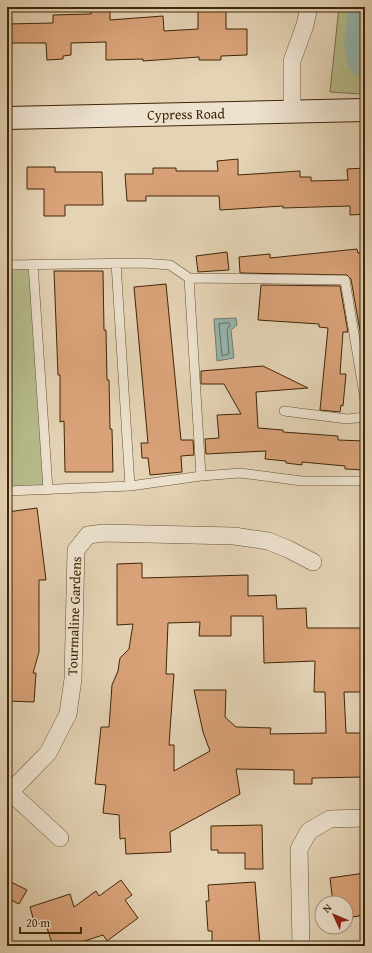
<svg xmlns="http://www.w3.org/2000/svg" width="372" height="953" viewBox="0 0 372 953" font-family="'Gentium Book Plus',serif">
<rect width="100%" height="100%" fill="#e4d3b5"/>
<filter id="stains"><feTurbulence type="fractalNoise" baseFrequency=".005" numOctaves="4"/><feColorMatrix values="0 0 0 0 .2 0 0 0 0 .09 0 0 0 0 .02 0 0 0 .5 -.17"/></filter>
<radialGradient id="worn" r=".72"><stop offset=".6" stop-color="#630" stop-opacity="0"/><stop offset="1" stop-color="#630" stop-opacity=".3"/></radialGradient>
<!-- green -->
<path fill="#b6bc8c" stroke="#7a7149" d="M339,7H365V74L361,94L330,92Z
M33,264L48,490L7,491V265Z"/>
<!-- water -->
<path fill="#95b7af" stroke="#737d6b" d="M236,318L237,325L231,330L234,358L217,361L214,319Z"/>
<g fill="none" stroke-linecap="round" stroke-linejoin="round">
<!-- shore -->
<path stroke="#6a6e5a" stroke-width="1" d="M229,323L230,325L227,330L229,354L222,356L219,324Z"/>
<!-- river -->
<path stroke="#95b7af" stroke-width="36" d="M365,21L362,42L365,59"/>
</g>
<!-- building -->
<path fill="#daa279" stroke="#3f2606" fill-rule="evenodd" d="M91,7H110V20L163,16L164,31L198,29V11L226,10V29H247V55L221,56V60H199V57L143,61V59L106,60V42L71,43V55L63,56V59L47,60L46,43H7V24L53,23V15L91,14Z
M238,159V175L300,171V177H311V181L348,180L347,169L365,168V214L350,215V206L283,208V206L220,210L219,196H146V201H127L125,174H153V168H176V171H218L217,161Z
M27,167H55V172H102L103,205H65V216H44V189H27Z
M357,249L358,253L365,252V331H360L351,279L347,275L240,273L239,257L270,254V258Z
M227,252L229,270L198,272L196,256Z
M54,271H103L104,330H106L107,380H109L110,429H112L113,472H65L64,421L60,422V375H58Z
M166,284L181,440H193L194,455L181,456L182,472L150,475L148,458H142L141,443H148L134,287Z
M261,285L340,286L348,332H343L340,374H346L343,406L341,405L340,412L320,410L328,328L319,327V324L258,320Z
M263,366L308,388L256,392L258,428L283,430V432L338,436V440L365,441V470L345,469V466L302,462V465L286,463V461L265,459L266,451L206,454L205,439L219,438L217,415L241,414L224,384H201V371Z
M37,508L46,580H39V652L33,673H36L34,702L7,701V512Z
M142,563V578L248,575V596L276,595L277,609L306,608L307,628H365V692H344L346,733H365V777L312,778V784H294V770L236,769L240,794L170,832L171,852L126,854L125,838L120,839L119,815L103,813L106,785L95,784L101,727H109L112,685L118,671L120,658L129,649L133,624L117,625V564ZM231,616H263L264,663L315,661L314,692H325L326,733L270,734L271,728L236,727L225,717L226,690H194L203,732L210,751L174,771V745H169L174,674H166L168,623L200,622L199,636H231Z
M262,825L263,869H245V853H218V850H211V826Z
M365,873V915L346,918V903H333L330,878Z
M7,880L27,890L19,904L7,898Z
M121,880L132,895L125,900L138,918L107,941L103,935L69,946H53L45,922L35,925L30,907L70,894L74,907L96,891L99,896Z
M255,882L260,946H212V931H208L206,901H209L208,885Z"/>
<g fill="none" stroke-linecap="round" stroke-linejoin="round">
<!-- lane casing -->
<g stroke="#685132" stroke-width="10">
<path id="lane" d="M116,263L130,486L201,476L240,473L302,481H365
M33,264L48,490
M7,265L142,263L170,265L189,278L345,280L365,400
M189,278L201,476
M284,411L347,419L365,417
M7,491L130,486"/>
</g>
<!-- street casing -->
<g stroke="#685132" stroke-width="18">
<path id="street" d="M292,112V61L305,25L309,7
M10,792L60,838
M7,795L48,753L68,714L73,679L76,550L88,535L104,533L234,536L268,541L288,549L313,562
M301,946L299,849L309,831L330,819L365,818"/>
</g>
<!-- secondary casing -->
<g stroke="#3f2606" stroke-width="24">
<path id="secondary" d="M7,118L365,110"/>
</g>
<!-- lane -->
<use href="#lane" stroke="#ede2cf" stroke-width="9"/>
<!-- street -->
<use href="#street" stroke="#ede2cf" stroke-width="17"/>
<!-- secondary -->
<use href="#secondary" stroke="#ede2cf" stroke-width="22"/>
</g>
<g text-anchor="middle" stroke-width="3" stroke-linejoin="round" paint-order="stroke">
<!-- street labels -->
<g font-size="14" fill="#3f2606" stroke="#ede2cf">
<text transform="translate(186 114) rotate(-1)" y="5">Cypress Road</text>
<text transform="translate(74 616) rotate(-88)" y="5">Tourmaline Gardens</text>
</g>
</g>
<!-- margin -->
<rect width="372" height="953" fill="none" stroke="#e4d3b5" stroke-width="24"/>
<rect x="8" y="8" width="356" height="937" fill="none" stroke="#3f2606" stroke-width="2"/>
<rect x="12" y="12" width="348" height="929" fill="none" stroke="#3f2606"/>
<!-- north arrow -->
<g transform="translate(334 915) rotate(314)"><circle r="19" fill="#ede2cf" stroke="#a7977f"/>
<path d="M0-3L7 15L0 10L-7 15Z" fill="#8f2418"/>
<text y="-6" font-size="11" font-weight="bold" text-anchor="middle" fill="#3f2606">N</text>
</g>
<!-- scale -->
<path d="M20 927v6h61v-6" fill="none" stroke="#3f2606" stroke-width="2"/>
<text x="26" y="927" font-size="12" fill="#3f2606" stroke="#ede2cf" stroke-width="3" paint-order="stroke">20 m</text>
<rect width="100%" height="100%" filter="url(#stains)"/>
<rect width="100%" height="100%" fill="url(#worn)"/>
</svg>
